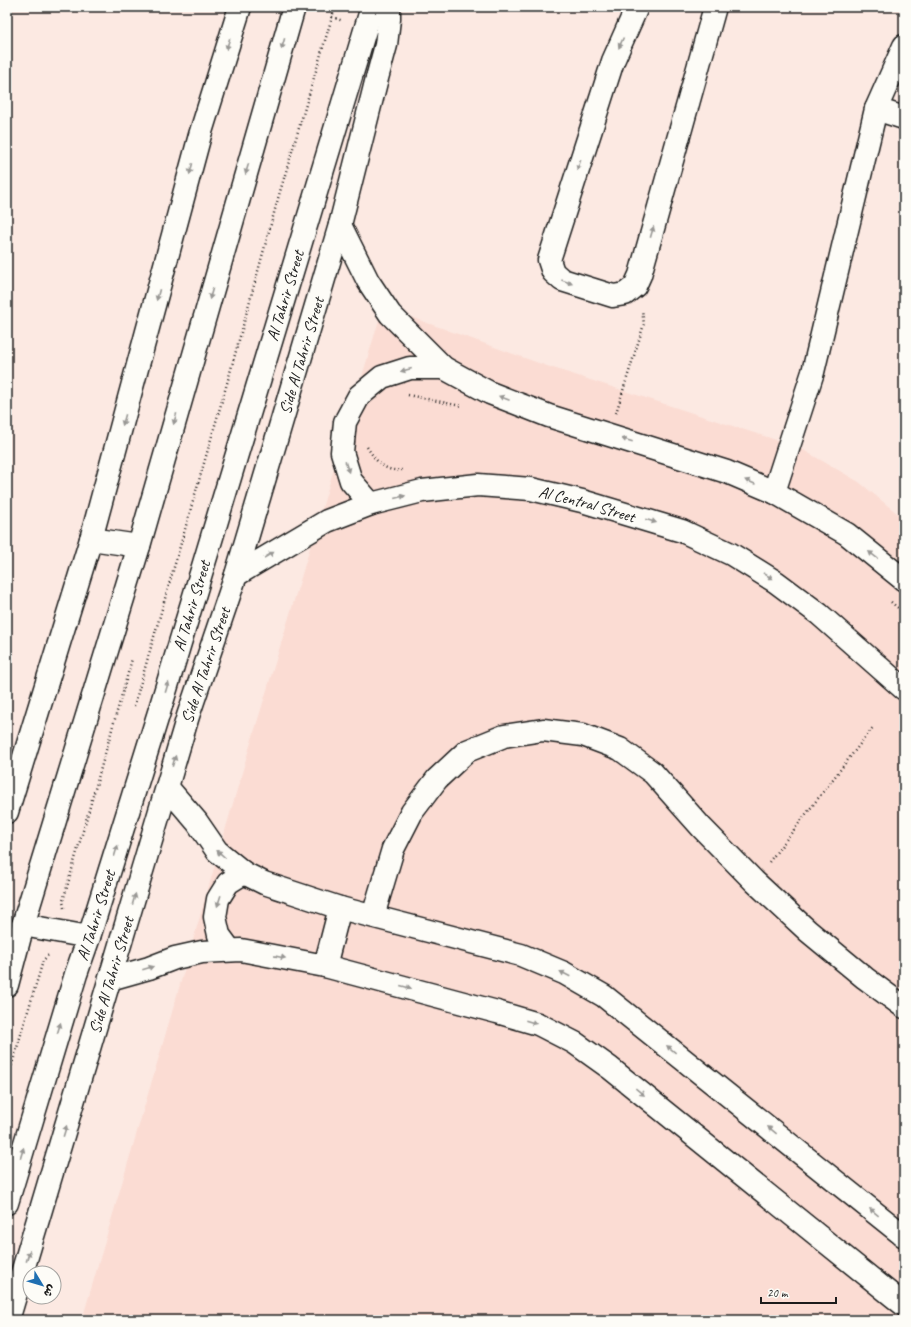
<svg xmlns="http://www.w3.org/2000/svg" width="911" height="1327" viewBox="0 0 911 1327" font-family="Caveat,'Playpen Sans Arabic',sans-serif">
<rect width="100%" height="100%" fill="#fce9e2"/>
<filter id="ink" filterUnits="userSpaceOnUse"><feTurbulence type="fractalNoise" baseFrequency=".025" numOctaves="2"/><feDisplacementMap in="SourceGraphic" scale="8" xChannelSelector="R" yChannelSelector="G"/><feConvolveMatrix kernelMatrix="1 2 1 2 8 2 1 2 1" color-interpolation-filters="sRGB"/></filter>
<g filter="url(#ink)">
<!-- built -->
<path fill="#fbdcd3" d="M383,307L547,366L798,447L859,482L904,519V1320H82L246,759Z"/>
<g fill="none" stroke-linecap="round" stroke-linejoin="round">
<!-- minor casing -->
<g stroke="#1c1c1c" stroke-width="25">
<g id="minor">
<path d="M637,7L613,61L549,260L553,272L562,280L613,296L625,294L635,286L640,275L715,7"/>
<path d="M876,109L904,118"/>
<path d="M340,225L368,281L390,314L444,368L490,393L549,416L727,472L774,492L847,534L904,580"/>
<path d="M774,492L813,372L876,109L904,46"/>
<path d="M371,504L351,481L342,452L345,422L359,396L382,377L410,368H444"/>
<path d="M91,539L139,546"/>
<path id="s1" d="M236,575L327,521L371,504L422,491L478,485L531,489L582,501L682,531L731,554L776,582L819,614L904,689"/>
<path d="M167,787L197,822L217,851L244,873L264,883L340,908L521,955L564,973L604,996L904,1236"/>
<path d="M7,812L91,539L200,135L240,7"/>
<path d="M373,916L393,849L412,812L437,779L467,751L504,736L543,730L583,735L620,749L653,773L702,828L754,881L808,931L865,978L904,1007"/>
<path d="M23,925L89,937"/>
<path d="M230,950L219,935L215,917L218,899L228,883L244,873"/>
<path d="M325,966L340,908"/>
<path d="M110,979L149,968L175,958L202,952L241,950L325,966L497,1012L538,1024L575,1043L610,1068L904,1305"/>
<path d="M7,985L23,925L139,546L294,7"/>
<path id="s2" d="M7,1203L76,974L89,937L160,709L372,7"/>
<path id="s3" d="M8,1320L167,787L188,716L236,575L340,225L376,82L386,45L389,19V7"/>
</g>
</g>
<!-- path -->
<path stroke="#1c1c1c" stroke-width="2.5" stroke-dasharray="1 3" stroke-linecap="butt" d="M332,17L343,21
M408,395L461,406
M616,413L644,324L642,310
M367,447C376,461 384,472 402,470
M891,602L904,613
M134,706L228,380L279,195L335,7
M769,862L874,726
M64,908L63,901L132,659
M7,1081L43,961L47,956L50,955"/>
<!-- minor -->
<use href="#minor" stroke="#fdfcf7" stroke-width="22"/>
</g>
<!-- one-way arrows -->
<defs><path id="oneway-solid" d="M-6-.8H1V-3.2L6.5 0L1 3.2V.8H-6Z"/></defs>
<g fill="#989794">
<use href="#oneway-solid" transform="translate(621 43) rotate(114)"/>
<use href="#oneway-solid" transform="translate(228 44) rotate(107)"/>
<use href="#oneway-solid" transform="translate(283 44) rotate(106)"/>
<use href="#oneway-solid" transform="translate(579 165) rotate(108)"/>
<use href="#oneway-solid" transform="translate(191 169) rotate(105)"/>
<use href="#oneway-solid" transform="translate(247 169) rotate(106)"/>
<use href="#oneway-solid" transform="translate(652 232) rotate(-74)"/>
<use href="#oneway-solid" transform="translate(567 282) rotate(20)"/>
<use href="#oneway-solid" transform="translate(211 294) rotate(106)"/>
<use href="#oneway-solid" transform="translate(158 295) rotate(105)"/>
<use href="#oneway-solid" transform="translate(406 370) rotate(165)"/>
<use href="#oneway-solid" transform="translate(504 398) rotate(-159)"/>
<use href="#oneway-solid" transform="translate(175 419) rotate(106)"/>
<use href="#oneway-solid" transform="translate(124 420) rotate(106)"/>
<use href="#oneway-solid" transform="translate(627 440) rotate(-162)"/>
<use href="#oneway-solid" transform="translate(347 467) rotate(72)"/>
<use href="#oneway-solid" transform="translate(750 482) rotate(-157)"/>
<use href="#oneway-solid" transform="translate(400 497) rotate(-14)"/>
<use href="#oneway-solid" transform="translate(651 521) rotate(17)"/>
<use href="#oneway-solid" transform="translate(269 555) rotate(-31)"/>
<use href="#oneway-solid" transform="translate(873 555) rotate(-142)"/>
<use href="#oneway-solid" transform="translate(768 576) rotate(31)"/>
<use href="#oneway-solid" transform="translate(167 687) rotate(-73)"/>
<use href="#oneway-solid" transform="translate(174 761) rotate(-73)"/>
<use href="#oneway-solid" transform="translate(116 851) rotate(-73)"/>
<use href="#oneway-solid" transform="translate(221 854) rotate(-138)"/>
<use href="#oneway-solid" transform="translate(134 899) rotate(-74)"/>
<use href="#oneway-solid" transform="translate(219 901) rotate(108)"/>
<use href="#oneway-solid" transform="translate(280 957) rotate(11)"/>
<use href="#oneway-solid" transform="translate(148 968) rotate(-18)"/>
<use href="#oneway-solid" transform="translate(565 974) rotate(-153)"/>
<use href="#oneway-solid" transform="translate(406 987) rotate(15)"/>
<use href="#oneway-solid" transform="translate(531 1022) rotate(18)"/>
<use href="#oneway-solid" transform="translate(59 1028) rotate(-73)"/>
<use href="#oneway-solid" transform="translate(671 1049) rotate(-141)"/>
<use href="#oneway-solid" transform="translate(640 1092) rotate(39)"/>
<use href="#oneway-solid" transform="translate(772 1130) rotate(-141)"/>
<use href="#oneway-solid" transform="translate(65 1131) rotate(-73)"/>
<use href="#oneway-solid" transform="translate(22 1153) rotate(-73)"/>
<use href="#oneway-solid" transform="translate(874 1212) rotate(-141)"/>
<use href="#oneway-solid" transform="translate(28 1256) rotate(-73)"/>
</g>
</g>
<g text-anchor="middle" stroke-width="3.5" stroke-linejoin="round" paint-order="stroke">
<!-- street labels -->
<g font-size="17" fill="#1c1c1c" stroke="#fdfcf7">
<text dy="6" stroke="none"><textPath href="#s2" startOffset="949">Al Tahrir Street</textPath></text>
<text dy="6" stroke="none"><textPath href="#s3" startOffset="1008">Side Al Tahrir Street</textPath></text>
<text dy="6" stroke="none"><textPath href="#s1" startOffset="373">Al Central Street</textPath></text>
<text dy="6" stroke="none"><textPath href="#s2" startOffset="625">Al Tahrir Street</textPath></text>
<text dy="6" stroke="none"><textPath href="#s3" startOffset="684">Side Al Tahrir Street</textPath></text>
<text dy="6" stroke="none"><textPath href="#s2" startOffset="301">Al Tahrir Street</textPath></text>
<text dy="6" stroke="none"><textPath href="#s3" startOffset="360">Side Al Tahrir Street</textPath></text>
</g>
</g>
<!-- margin -->
<rect width="911" height="1327" fill="none" stroke="#fdfcf7" stroke-width="24"/>
<rect x="12" y="12" width="887" height="1303" fill="none" stroke="#1c1c1c" stroke-width="1.5" filter="url(#ink)"/>
<!-- north arrow -->
<g transform="translate(42 1285) rotate(128)"><circle r="19" fill="#fdfcf7" stroke="#a3a29f"/>
<path d="M0-3L7 15L0 10L-7 15Z" fill="#1f6fb2"/>
<text y="-6" font-size="11" font-weight="bold" text-anchor="middle" fill="#1c1c1c">ش</text>
</g>
<!-- scale -->
<path d="M761 1297v6h75v-6" fill="none" stroke="#1c1c1c" stroke-width="2"/>
<text x="767" y="1297" font-size="12" fill="#1c1c1c" stroke="#fdfcf7" stroke-width="3" paint-order="stroke">20 m</text>
</svg>
